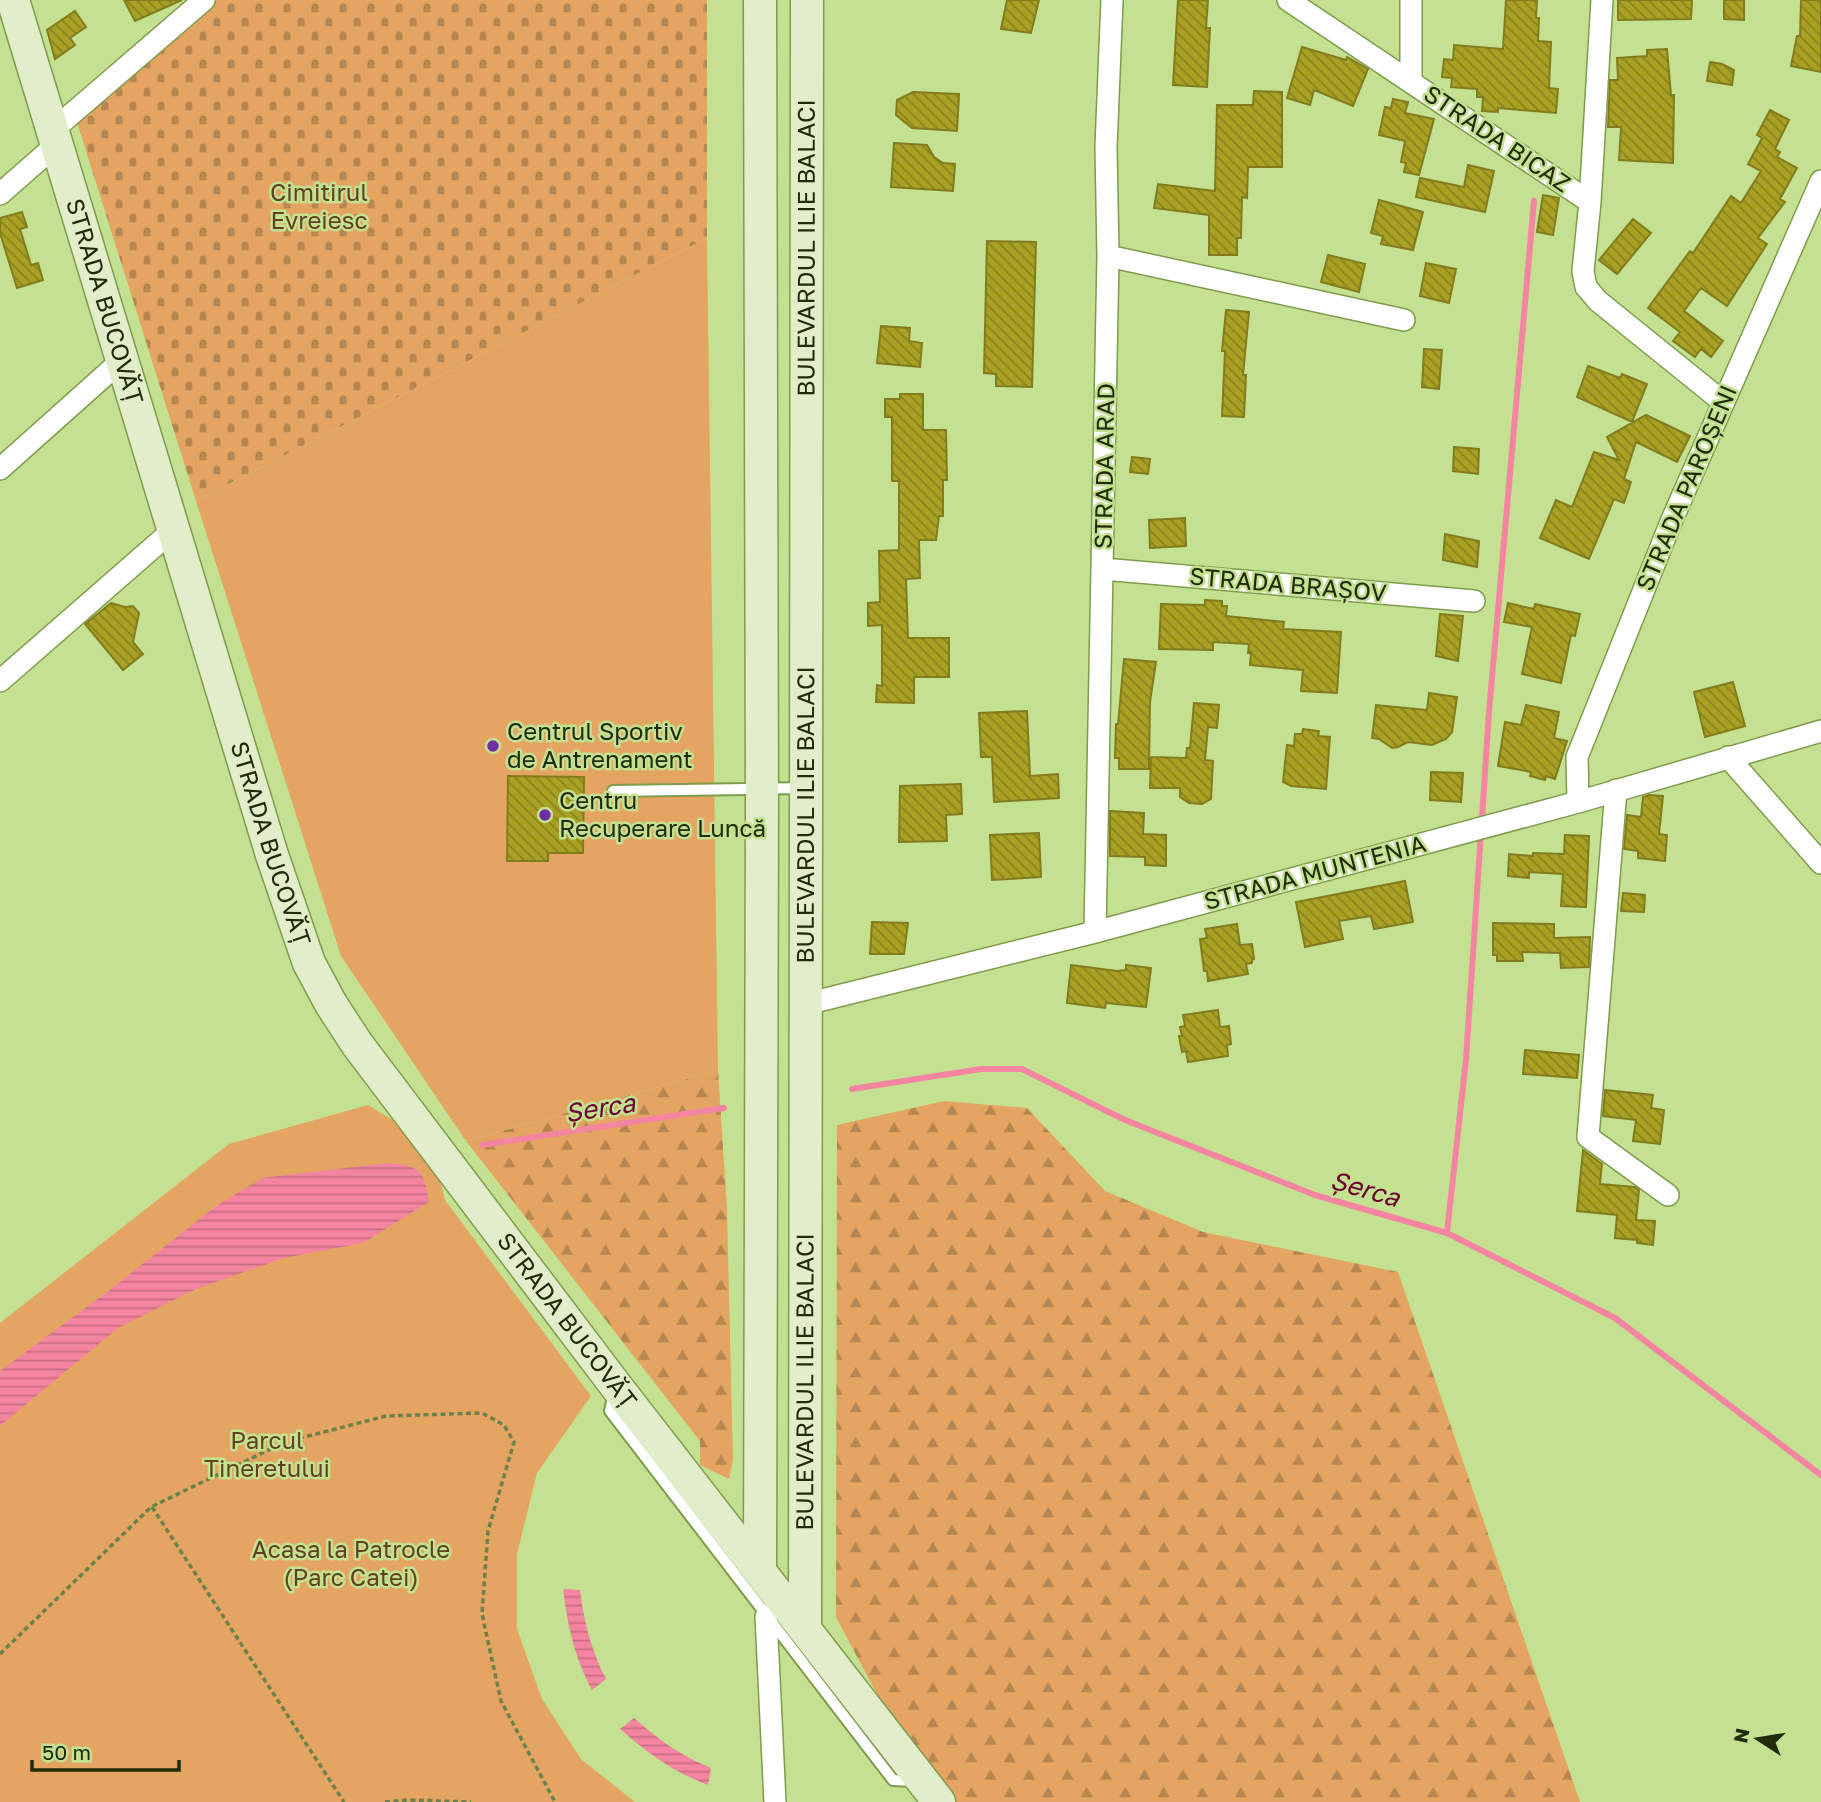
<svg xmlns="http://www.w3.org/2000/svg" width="1821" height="1802" viewBox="0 0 1821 1802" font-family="'Golos Text',sans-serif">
<defs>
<pattern id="forest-firs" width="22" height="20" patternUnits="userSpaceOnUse" patternTransform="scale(1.75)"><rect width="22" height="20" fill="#e4a563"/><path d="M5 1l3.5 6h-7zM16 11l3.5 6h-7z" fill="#b88750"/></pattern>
<pattern id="cemetery-stones" width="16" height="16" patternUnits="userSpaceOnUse" patternTransform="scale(1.75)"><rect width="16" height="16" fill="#e4a563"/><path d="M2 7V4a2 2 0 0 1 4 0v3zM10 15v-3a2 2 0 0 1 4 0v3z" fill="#b88750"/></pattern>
<pattern id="water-rules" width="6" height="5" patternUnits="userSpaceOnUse" patternTransform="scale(1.75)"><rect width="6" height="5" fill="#f485a0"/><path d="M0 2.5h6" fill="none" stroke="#c56d81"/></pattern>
<pattern id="building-back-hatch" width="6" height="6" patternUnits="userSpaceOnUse" patternTransform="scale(1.75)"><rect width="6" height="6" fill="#a9a123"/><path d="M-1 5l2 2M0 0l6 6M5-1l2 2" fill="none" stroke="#89831d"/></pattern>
</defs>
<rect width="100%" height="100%" fill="#c3e191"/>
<!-- forest -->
<path fill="url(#forest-firs)" d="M718,1070L727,1209L733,1460L729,1479L700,1465V1441L466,1141Z
M944,1101L1027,1108L1105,1191L1203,1232L1398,1272L1580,1802H939L923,1781L836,1617L837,1125Z"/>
<!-- cemetery -->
<path fill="url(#cemetery-stones)" d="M209,0H707V238L196,501L75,116Z"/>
<!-- park -->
<path fill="#e4a563" d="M707,238L718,1070L466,1141L341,956L196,501Z
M368,1105L416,1134L438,1172L445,1200L591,1396L537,1473L517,1554V1629L542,1699L581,1759L635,1802H0V1323L229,1144Z"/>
<!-- water -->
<path fill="url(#water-rules)" d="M388,1163C420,1166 424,1169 429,1202L363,1243L284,1258L196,1289L118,1328L0,1426V1371L107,1292L216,1206L262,1178Z
M563,1589L580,1590C584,1622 591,1650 606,1679L592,1690C574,1656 568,1627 563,1589Z
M634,1718C658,1739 681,1756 711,1768L708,1785C672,1771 649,1754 620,1729Z"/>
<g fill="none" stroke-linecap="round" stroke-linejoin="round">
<!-- stream -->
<path stroke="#f485a0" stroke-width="6" d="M852,1089L981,1069H1022L1125,1120L1315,1195L1447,1233L1615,1318L1821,1475
M482,1145L724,1108
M1447,1233L1466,1059L1489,712L1534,201"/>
</g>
<!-- building -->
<path fill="url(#building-back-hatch)" stroke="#827c1f" stroke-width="2" d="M124,0H182L135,21Z
M1007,0H1039L1031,33L1001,29Z
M1178,0H1208L1206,28H1210L1207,87L1173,85Z
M1506,0H1537L1536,18H1539L1538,41L1551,42L1549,88L1558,89L1556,113L1498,108V112L1482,111L1483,97H1477V89L1451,87L1452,78L1442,77L1444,59L1453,60L1454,45L1503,49Z
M1618,0H1692L1691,19L1618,20Z
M1724,0H1744V20L1724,19Z
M1801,0H1821V72L1791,66L1797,36H1800Z
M75,11L86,27L70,38L75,45L55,59L47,30Z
M1302,47L1346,60L1347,57L1368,69L1353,106L1314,90L1310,105L1287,98Z
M1667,49L1671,95H1674L1673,163L1619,160L1621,127H1608L1610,80H1618L1617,58L1647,56V50Z
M1710,62L1722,64L1734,70L1732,85L1707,81Z
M1254,91L1282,92V167H1248L1247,198L1242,197L1241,238H1237V255H1209V215L1154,208L1158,184L1215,191L1217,105H1253Z
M913,92L959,94L957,131L912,128L896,115L897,100Z
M1393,99L1408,102L1405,113L1434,119L1419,175L1404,172L1406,163L1401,162L1405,141L1379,135L1385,107L1391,108Z
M1770,110L1789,120L1775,149L1780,152L1777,157L1797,168L1780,199L1785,202L1758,238L1767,244L1727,306L1701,288L1684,311L1723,341L1711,357L1701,349L1695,357L1673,341L1680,332L1648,308L1690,251L1693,253L1731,196L1741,203L1761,171L1748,164L1762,138L1757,135Z
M894,143L927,145L934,157L943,163L955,164L953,191L891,187Z
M1468,165L1494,171L1485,212L1416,197L1420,178L1464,187Z
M1543,195L1559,198L1553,235L1537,232Z
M1379,200L1423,212L1413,250L1381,244L1383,236L1371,233Z
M22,212L27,227L20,229L31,265L38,263L43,280L17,288L0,233V218Z
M1633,219L1651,233L1617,274L1599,260Z
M987,241L1036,242L1032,387L996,386V374L984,373Z
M1328,255L1365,264L1359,292L1321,282Z
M1426,263L1456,269L1449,303L1420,296Z
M1226,310L1249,312L1243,375H1246L1244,417L1222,416L1225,351H1222Z
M881,326L910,328L909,341L922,343L920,367L877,363Z
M1424,349L1442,350L1439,389L1422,387Z
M1588,366L1620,378L1622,374L1647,384L1632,422L1577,397Z
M900,394H923V430H946L947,480H943V516H939L936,540H919L920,578L906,579L908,638H949V677H914V703L876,702L877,685L882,686V625L868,626V603L880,602L879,551L899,550V481H892V417H885V399H900Z
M1646,415L1690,436L1677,462L1636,442L1624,479L1631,482L1624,503L1614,499L1589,559L1540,538L1556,500L1572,507L1594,452L1619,460L1607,437Z
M1454,447L1479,449L1478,474L1453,471Z
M1132,457L1150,459L1148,474L1130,472Z
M1185,518L1186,546L1150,548L1149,520Z
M1445,534L1479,541L1477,567L1443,560Z
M1205,600L1222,601V606H1227L1226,616L1284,622L1283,629L1341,632L1337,693L1301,691L1303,670L1250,665L1251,653H1248L1249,644L1213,642V650L1159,649L1161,604L1205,605Z
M111,603L125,607L133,606L139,613L133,642L143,654L123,670L85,624Z
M1508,603L1534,609L1535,604L1580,614L1575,636L1571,635L1561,683L1522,674L1532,627L1504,622Z
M1440,614L1463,616L1458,661L1436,656Z
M1124,659L1156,662L1150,702L1149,769H1119V758H1115L1116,724H1118Z
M1733,682L1745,726L1705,737L1694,692Z
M1429,693L1457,697L1452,732L1446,739L1432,745L1408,742L1398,747L1392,748L1379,739L1372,738L1376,705L1427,710Z
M1194,703L1219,705L1217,728L1208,727L1205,760L1213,761L1211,799L1202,804L1189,803L1180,797V788H1150L1151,757L1186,758L1187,748H1190Z
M1526,705L1559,712L1554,738L1567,741L1555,779L1546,776L1545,780L1530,776L1531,772L1498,766L1505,722L1521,725Z
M1027,711L1030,776L1058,774L1059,798L994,802L992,757H981L979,713Z
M1303,729L1319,731L1318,736L1330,737L1326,789L1291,786L1283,782L1287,745L1294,746L1295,734H1302Z
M1431,772L1463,773L1461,802L1430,800Z
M508,776L584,777L583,853H548V861H507Z
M961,784L962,814L946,815L947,841L899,842L900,786Z
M1649,795L1663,796L1659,834L1667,835L1665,861L1638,858V851L1624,849L1627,815L1641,817L1643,797Z
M1110,811L1144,813L1143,834L1166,835V866L1145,865V857L1110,856Z
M1039,833L1041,877L992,880L990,835Z
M1565,835L1589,836L1586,907L1561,906L1563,874L1529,872V878L1508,876L1509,854L1533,856V853L1564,854Z
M1405,881L1413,922L1374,929L1371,916L1339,921L1343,939L1305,947L1296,902Z
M1623,893L1645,895L1644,912L1621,911Z
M872,922L908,923L904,954H870Z
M1493,923L1554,924V938L1590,937L1589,967L1561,968L1560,953L1522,952L1523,961H1497V955H1493Z
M1237,924L1240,945L1252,944L1254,959L1252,960V963L1246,964L1248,974L1208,981L1207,971H1204L1200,939L1207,938L1205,929Z
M1071,965L1117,971L1126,970V965L1151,968L1146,1007L1106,1003L1105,1008L1067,1003Z
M1218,1010L1220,1027L1229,1026L1231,1044L1227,1045L1228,1056L1188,1062L1186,1051L1182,1052L1179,1036H1182L1180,1027L1185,1026L1183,1015Z
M1525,1050L1579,1055L1577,1078L1523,1074Z
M1605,1090L1653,1095L1651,1108L1664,1110L1660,1144L1633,1141L1636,1120L1603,1116Z
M1583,1150L1602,1164L1600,1184L1635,1187L1639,1190L1636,1220L1655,1221L1653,1245L1637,1243V1240L1615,1238L1617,1215L1577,1211Z"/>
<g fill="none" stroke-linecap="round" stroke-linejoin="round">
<!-- lane casing -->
<g stroke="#7f9b4c" stroke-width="14">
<path id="lane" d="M613,791L804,788
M614,1392L610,1411L893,1780L914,1781"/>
</g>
<!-- street casing -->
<g stroke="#7f9b4c" stroke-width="24">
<path id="street" d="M1288,0L1590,202
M1411,0V81
M1602,0L1590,202L1583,271L1586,287L1598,301L1723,402
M53,130L204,0
M0,194L57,144
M1108,256L1404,320
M0,469L122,360
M1103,569L1474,601
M0,681L173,530
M1728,757L1821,863
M1616,790L1588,1137L1668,1195
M1578,802L1577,757L1671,522L1821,181
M1095,932L1108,256L1106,147L1112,0
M806,1004L1095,932L1578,802L1821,731
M766,1616L775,1802"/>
</g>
<!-- secondary casing -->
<g stroke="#7f9b4c" stroke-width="35">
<g id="secondary">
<path id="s1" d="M13,0L272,855L309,963L331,1004L357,1044L616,1386L939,1802"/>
<path d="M760,1569L762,808L760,0"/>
<path id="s2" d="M805,1629L807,0"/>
</g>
</g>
<!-- path -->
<path stroke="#6d814a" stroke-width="3.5" stroke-dasharray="5 3.5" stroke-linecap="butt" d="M152,1507L344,1802
M0,1654L151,1507L285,1442L386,1416L482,1413L504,1425L514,1442L488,1531L482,1614L501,1701L555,1802
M385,1802L408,1800L471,1802"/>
<!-- lane -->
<use href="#lane" stroke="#fff" stroke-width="10"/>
<!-- street -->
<use href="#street" stroke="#fff" stroke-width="21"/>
<!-- secondary -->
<use href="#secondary" stroke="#e2edcc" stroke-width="32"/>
</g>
<!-- markers -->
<g fill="#6f2ea3" stroke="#c3e191" stroke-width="2.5">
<circle cx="493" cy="746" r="7"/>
<circle cx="545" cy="815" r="7"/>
</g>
<g text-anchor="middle" stroke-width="5" stroke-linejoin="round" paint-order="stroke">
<!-- street labels -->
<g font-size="24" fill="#202b0a" stroke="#c3e191">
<text transform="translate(1497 139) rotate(34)" y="8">STRADA BICAZ</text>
<text dy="8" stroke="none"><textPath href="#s2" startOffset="1381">BULEVARDUL ILIE BALACI</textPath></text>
<text dy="8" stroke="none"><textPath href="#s1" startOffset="315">STRADA BUCOVĂȚ</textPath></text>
<text transform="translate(1105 466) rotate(-89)" y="8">STRADA ARAD</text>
<text transform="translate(1687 488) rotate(-67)" y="8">STRADA PAROȘENI</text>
<text transform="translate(1288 585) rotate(5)" y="8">STRADA BRAȘOV</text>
<text dy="8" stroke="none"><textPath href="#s2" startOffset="814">BULEVARDUL ILIE BALACI</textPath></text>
<text dy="8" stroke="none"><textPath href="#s1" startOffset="882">STRADA BUCOVĂȚ</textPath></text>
<text transform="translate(1315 873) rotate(-15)" y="8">STRADA MUNTENIA</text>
<text dy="8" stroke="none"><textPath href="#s1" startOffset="1449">STRADA BUCOVĂȚ</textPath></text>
<text dy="8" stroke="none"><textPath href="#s2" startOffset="247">BULEVARDUL ILIE BALACI</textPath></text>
</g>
<!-- park labels -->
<g font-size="24" fill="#61411e" stroke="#c3e191">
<text x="319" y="201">Cimitirul<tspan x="319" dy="28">Evreiesc</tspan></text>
<text x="267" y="1449">Parcul<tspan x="267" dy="28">Tineretului</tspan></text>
<text x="351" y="1558">Acasa la Patrocle<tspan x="351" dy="28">(Parc Catei)</tspan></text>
</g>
<!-- poi labels -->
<g font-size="24" fill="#202b0a" stroke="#c3e191" text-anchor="start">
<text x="507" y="740">Centrul Sportiv<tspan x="507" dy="28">de Antrenament</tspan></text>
<text x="559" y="809">Centru<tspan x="559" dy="28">Recuperare Luncă</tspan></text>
</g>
<!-- water labels -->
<g font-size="26" font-style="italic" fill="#6a032e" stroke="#c3e191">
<text transform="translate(600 1108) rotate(-9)" y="9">Șerca</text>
<text transform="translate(1365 1189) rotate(16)" y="9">Șerca</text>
</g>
</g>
<!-- north arrow -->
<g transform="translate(1758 1739) rotate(282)" stroke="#c3e191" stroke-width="5" paint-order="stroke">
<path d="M0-5L12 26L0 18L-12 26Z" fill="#202b0a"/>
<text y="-10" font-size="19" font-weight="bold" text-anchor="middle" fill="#202b0a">N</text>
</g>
<!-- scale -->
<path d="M32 1760v10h147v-10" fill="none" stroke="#202b0a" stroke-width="3.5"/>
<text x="42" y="1760" font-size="21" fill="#202b0a" stroke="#c3e191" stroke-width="5" paint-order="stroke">50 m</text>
</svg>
